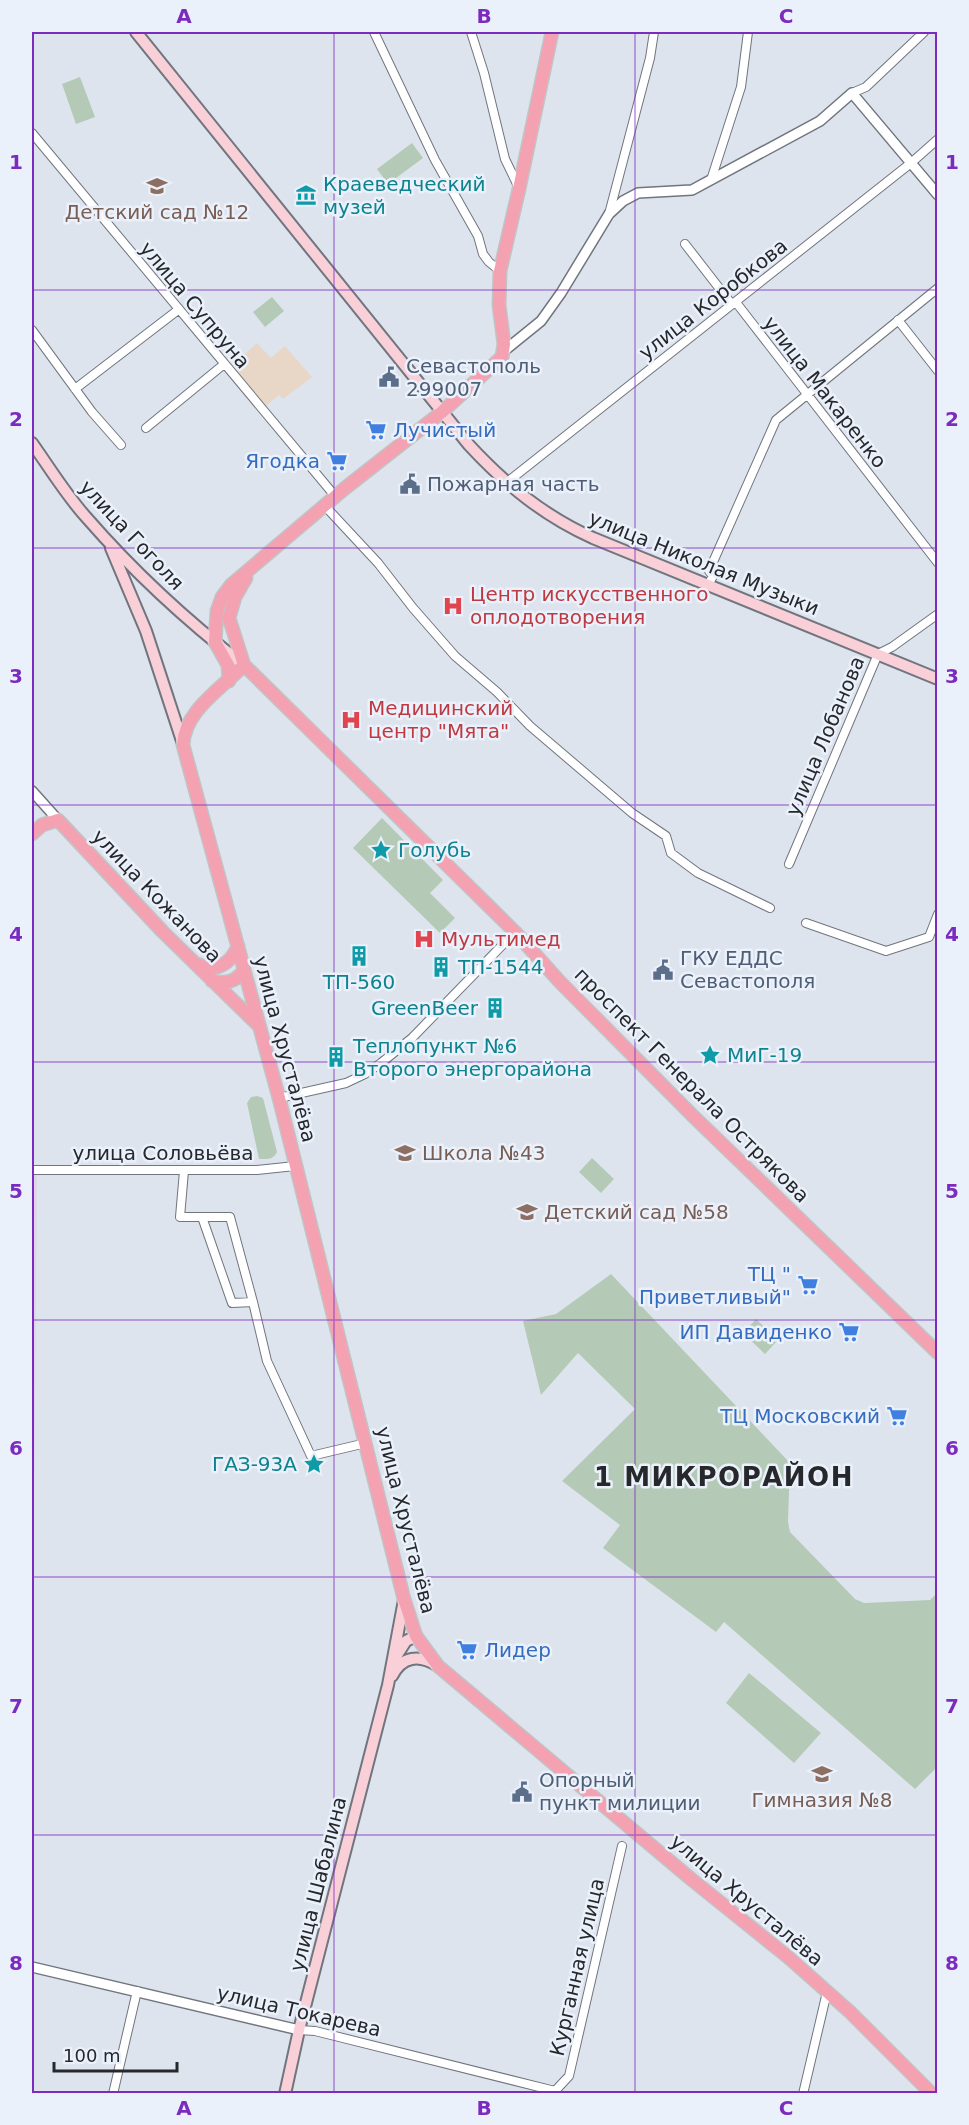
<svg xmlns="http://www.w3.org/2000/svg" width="969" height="2125" viewBox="0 0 969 2125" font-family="'DejaVu Sans',sans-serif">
<rect width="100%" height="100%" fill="#dee4ee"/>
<!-- commercial -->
<path fill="#e1d4e8" d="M32,1173H37L34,1535L32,1541Z"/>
<!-- medical -->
<path fill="#e8d6c6" d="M257,343L271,358L285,346L312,377L283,399L279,395L266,406L231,366Z"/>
<!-- green -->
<path fill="#b4cab6" d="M80,77L95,117L76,124L62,84Z
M412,143L423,158L388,184L377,169Z
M272,297L284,311L265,327L253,312Z
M382,818L443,880L430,893L455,918L440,933L353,848Z
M257,1096L263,1098L277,1152C273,1160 268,1159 259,1159L247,1103L251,1097Z
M592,1158L614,1179L601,1193L579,1172Z
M611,1274L790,1463L788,1522L790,1532L855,1599L864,1603L930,1600L937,1593V1767L915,1789L724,1622L716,1632L603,1548L620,1525L562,1481L635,1409L578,1353L541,1395L523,1321L556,1314Z
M756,1319L778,1340L765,1354L743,1333Z
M749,1673L821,1733L794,1763L726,1703Z"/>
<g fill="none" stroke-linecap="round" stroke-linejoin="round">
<!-- minor casing -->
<g stroke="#70757e" stroke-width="10">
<path id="minor" d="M374,32L435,160L478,236L483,254L489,262L500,271
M471,32L484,73L505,159L519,188
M852,93L866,87L924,32
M32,133L335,496
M711,180L741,87L748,32
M609,214L650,58L654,32
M685,244L730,302L738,305L938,563
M898,320L938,371
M32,330L92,412L121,445
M75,389L178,310
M146,428L223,365
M506,483L911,163L938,139
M324,505L378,563L413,608L455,656L497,692L530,726L632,813L666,836L671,853L698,873L770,908
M708,585L713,576L709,571L776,420L938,288
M789,864L878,654L892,647L938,614
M806,923L886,951L929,937L938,914
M279,1098L346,1083L365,1074L381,1063L412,1038L515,932
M32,1170H257L295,1166
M184,1171L180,1217H202L232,1303L253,1302L267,1361L311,1456L366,1443
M202,1217H230L253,1302
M299,2030L315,2031L555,2091L557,2094
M555,2091L569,2076L622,1846
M113,2094L137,1991
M803,2094L827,1992"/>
</g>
<!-- tertiary casing -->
<g stroke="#70757e" stroke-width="12">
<path id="tertiary" d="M504,351L541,321L561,293L609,214L623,201L638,193L692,190L820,121L852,93L938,195
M32,791L58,820
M32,1967L299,2030"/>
</g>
<!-- secondary casing -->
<g stroke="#70757e" stroke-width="14">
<path id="secondary" d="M136,32L469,445C506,485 544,516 593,538L938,679
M32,443C49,467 66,495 86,517C133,571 187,621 244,665
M111,548L146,631L183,744
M397,1655L406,1641L416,1636
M392,1676C402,1656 419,1654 438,1666
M285,2094L299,2030L388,1685L404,1600"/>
</g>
<!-- primary casing -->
<g stroke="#c2c3c4" stroke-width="15">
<path id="primary" d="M244,665C222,688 184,711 183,745L279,1098L404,1599L416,1636L438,1666L691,1879L788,1957L850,2012L932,2094
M244,665L515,932L560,982L693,1116L938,1353
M244,665L229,618L235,597L246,578
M229,681L228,665L215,642L217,611L222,597L231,585L344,489L442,412L502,357L504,344L499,305L500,271L519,189L552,32
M32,834L42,825L58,820L163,932L257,1024
M197,964C216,974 231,963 238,946
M212,981C226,984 236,982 244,970"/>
</g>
<!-- minor -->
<use href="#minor" stroke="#fff" stroke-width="8"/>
<!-- tertiary -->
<use href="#tertiary" stroke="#fff" stroke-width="9"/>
<!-- secondary -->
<use href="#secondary" stroke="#fad0d8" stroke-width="10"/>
<!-- primary -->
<use href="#primary" stroke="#f4a1b1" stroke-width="12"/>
</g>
<!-- grid -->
<path fill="none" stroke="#7b2cbf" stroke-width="1.5" stroke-opacity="0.55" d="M334,32V2094M635,32V2094M32,290H938M32,548H938M32,805H938M32,1062H938M32,1320H938M32,1577H938M32,1835H938"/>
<!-- icons -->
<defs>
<g id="school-bare" transform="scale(1.62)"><path d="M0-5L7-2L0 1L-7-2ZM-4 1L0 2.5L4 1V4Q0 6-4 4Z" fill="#8d6e63" stroke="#ebf1fb" stroke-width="2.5" paint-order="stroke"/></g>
<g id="museum-bare" transform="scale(1.62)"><path d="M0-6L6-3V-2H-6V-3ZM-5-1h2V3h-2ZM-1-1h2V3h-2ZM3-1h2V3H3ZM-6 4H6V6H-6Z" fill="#0f9aa8" stroke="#ebf1fb" stroke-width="2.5" paint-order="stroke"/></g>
<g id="civic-bare" transform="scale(1.62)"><path d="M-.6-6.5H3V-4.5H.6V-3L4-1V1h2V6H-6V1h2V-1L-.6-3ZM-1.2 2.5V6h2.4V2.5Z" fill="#5c6f8a" stroke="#ebf1fb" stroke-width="2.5" paint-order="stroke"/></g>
<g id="supermarket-bare" transform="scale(1.62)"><path d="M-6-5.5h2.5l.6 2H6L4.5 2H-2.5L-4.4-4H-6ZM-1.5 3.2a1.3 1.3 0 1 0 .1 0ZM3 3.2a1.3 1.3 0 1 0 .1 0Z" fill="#3f7fe0" stroke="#ebf1fb" stroke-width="2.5" paint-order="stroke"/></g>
<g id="hospital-bare" transform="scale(1.62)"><path d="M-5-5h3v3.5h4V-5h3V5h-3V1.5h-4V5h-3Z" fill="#e0444e" stroke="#ebf1fb" stroke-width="2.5" paint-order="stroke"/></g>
<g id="sight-bare" transform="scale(1.62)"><path d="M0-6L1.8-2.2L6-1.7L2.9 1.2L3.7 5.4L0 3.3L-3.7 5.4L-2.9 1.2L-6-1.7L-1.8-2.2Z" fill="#0f9aa8" stroke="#ebf1fb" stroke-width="2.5" paint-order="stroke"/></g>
<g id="building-bare" transform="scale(1.62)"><path d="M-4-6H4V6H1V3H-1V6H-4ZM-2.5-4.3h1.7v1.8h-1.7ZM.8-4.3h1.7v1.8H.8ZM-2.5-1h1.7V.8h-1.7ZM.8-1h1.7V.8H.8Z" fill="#0f9aa8" stroke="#ebf1fb" stroke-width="2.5" paint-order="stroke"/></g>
</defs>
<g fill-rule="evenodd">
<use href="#school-bare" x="157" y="186"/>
<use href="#museum-bare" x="306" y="195"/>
<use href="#civic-bare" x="389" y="377"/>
<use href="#supermarket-bare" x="376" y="430"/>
<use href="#supermarket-bare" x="337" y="461"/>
<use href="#civic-bare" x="410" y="484"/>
<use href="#hospital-bare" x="453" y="606"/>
<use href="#hospital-bare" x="351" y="720"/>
<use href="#sight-bare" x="381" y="850"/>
<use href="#hospital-bare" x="424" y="939"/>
<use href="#building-bare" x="359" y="956"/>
<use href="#building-bare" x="441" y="967"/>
<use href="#civic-bare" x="663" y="970"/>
<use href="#building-bare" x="495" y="1008"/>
<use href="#sight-bare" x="710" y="1055"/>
<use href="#building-bare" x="336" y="1057"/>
<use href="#school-bare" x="405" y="1153"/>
<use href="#school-bare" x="527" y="1212"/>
<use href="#supermarket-bare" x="808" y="1285"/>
<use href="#supermarket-bare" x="849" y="1332"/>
<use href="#supermarket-bare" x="897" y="1416"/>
<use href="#sight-bare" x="314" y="1464"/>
<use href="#supermarket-bare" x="467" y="1650"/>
<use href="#school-bare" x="822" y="1774"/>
<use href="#civic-bare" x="522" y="1792"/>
</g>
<g text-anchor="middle" stroke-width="5" stroke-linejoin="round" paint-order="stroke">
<!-- culture labels -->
<g font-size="20" fill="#0d838f" stroke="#ebf1fb" text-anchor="start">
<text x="323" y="191">Краеведческий<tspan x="323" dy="23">музей</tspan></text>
<text x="398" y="857">Голубь</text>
<text x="458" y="974">ТП-1544</text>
<text x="359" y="989" text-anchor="middle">ТП-560</text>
<text x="478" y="1015" text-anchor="end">GreenBeer</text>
<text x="353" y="1053">Теплопункт №6<tspan x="353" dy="23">Второго энергорайона</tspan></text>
<text x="727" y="1062">МиГ-19</text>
<text x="297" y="1471" text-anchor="end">ГАЗ-93А</text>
</g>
<!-- education labels -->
<g font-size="20" fill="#785e54" stroke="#ebf1fb">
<text x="157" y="219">Детский сад №12</text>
<text x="422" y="1160" text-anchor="start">Школа №43</text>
<text x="544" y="1219" text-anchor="start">Детский сад №58</text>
<text x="822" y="1807">Гимназия №8</text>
</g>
<!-- street labels -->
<g font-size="20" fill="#26282c" stroke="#ebf1fb">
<text transform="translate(713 299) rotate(-38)" y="7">улица Коробкова</text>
<text transform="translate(195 305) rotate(50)" y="7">улица Супруна</text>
<text transform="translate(825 392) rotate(52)" y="7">улица Макаренко</text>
<text transform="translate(132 535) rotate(47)" y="7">улица Гоголя</text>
<text transform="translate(704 563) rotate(22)" y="7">улица Николая Музыки</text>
<text transform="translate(825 736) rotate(-67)" y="7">улица Лобанова</text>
<text transform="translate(157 896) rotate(46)" y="7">улица Кожанова</text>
<text transform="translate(285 1049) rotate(75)" y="7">улица Хрусталёва</text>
<text transform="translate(692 1085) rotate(45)" y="7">проспект Генерала Острякова</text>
<text x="163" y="1160">улица Соловьёва</text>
<text transform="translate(406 1520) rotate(76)" y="7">улица Хрусталёва</text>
<text transform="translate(318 1884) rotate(-76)" y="7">улица Шабалина</text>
<text transform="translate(747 1900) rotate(40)" y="7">улица Хрусталёва</text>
<text transform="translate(577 1967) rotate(-77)" y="7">Курганная улица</text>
<text transform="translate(299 2011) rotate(13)" y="7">улица Токарева</text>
</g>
<!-- service labels -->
<g font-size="20" fill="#4e5e75" stroke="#ebf1fb" text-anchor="start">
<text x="406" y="373">Севастополь<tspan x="406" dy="23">299007</tspan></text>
<text x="427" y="491">Пожарная часть</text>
<text x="680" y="965">ГКУ ЕДДС<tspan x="680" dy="23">Севастополя</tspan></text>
<text x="539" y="1787">Опорный<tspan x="539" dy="23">пункт милиции</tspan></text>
</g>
<!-- shop labels -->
<g font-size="20" fill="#366cbe" stroke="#ebf1fb" text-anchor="end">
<text x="393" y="437" text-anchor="start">Лучистый</text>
<text x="320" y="468">Ягодка</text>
<text x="791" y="1281">ТЦ "<tspan x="791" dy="23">Приветливый"</tspan></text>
<text x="832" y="1339">ИП Давиденко</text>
<text x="880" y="1423">ТЦ Московский</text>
<text x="484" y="1657" text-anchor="start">Лидер</text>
</g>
<!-- health labels -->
<g font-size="20" fill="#be3a42" stroke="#ebf1fb" text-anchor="start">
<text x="470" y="601">Центр искусственного<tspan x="470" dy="23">оплодотворения</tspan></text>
<text x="368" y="715">Медицинский<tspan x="368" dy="23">центр "Мята"</tspan></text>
<text x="441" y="946">Мультимед</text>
</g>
<!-- district labels -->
<g font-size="26" font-weight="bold" letter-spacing="1.5" fill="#26282c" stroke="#ebf1fb">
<text x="724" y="1486">1 МИКРОРАЙОН</text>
</g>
</g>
<!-- border -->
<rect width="969" height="2125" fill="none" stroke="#ebf1fb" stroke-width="66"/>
<!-- scale -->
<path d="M54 2062v9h123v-9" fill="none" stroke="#26282c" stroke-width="3"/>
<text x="63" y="2062" font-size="18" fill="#26282c" stroke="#ebf1fb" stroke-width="4.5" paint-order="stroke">100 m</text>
<rect x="33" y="33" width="903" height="2059" fill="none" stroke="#7b2cbf" stroke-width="2"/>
<g font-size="20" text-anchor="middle" font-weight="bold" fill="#7b2cbf">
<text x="184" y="23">A</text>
<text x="484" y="23">B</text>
<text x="786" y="23">C</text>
<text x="16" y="169">1</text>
<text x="952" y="169">1</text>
<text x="16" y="426">2</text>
<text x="952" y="426">2</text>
<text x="16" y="683">3</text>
<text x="952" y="683">3</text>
<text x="16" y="941">4</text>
<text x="952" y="941">4</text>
<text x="16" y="1198">5</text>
<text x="952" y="1198">5</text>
<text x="16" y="1455">6</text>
<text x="952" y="1455">6</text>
<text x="16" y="1713">7</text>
<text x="952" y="1713">7</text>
<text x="16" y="1970">8</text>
<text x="952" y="1970">8</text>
<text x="184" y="2115">A</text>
<text x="484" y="2115">B</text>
<text x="786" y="2115">C</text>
</g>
</svg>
